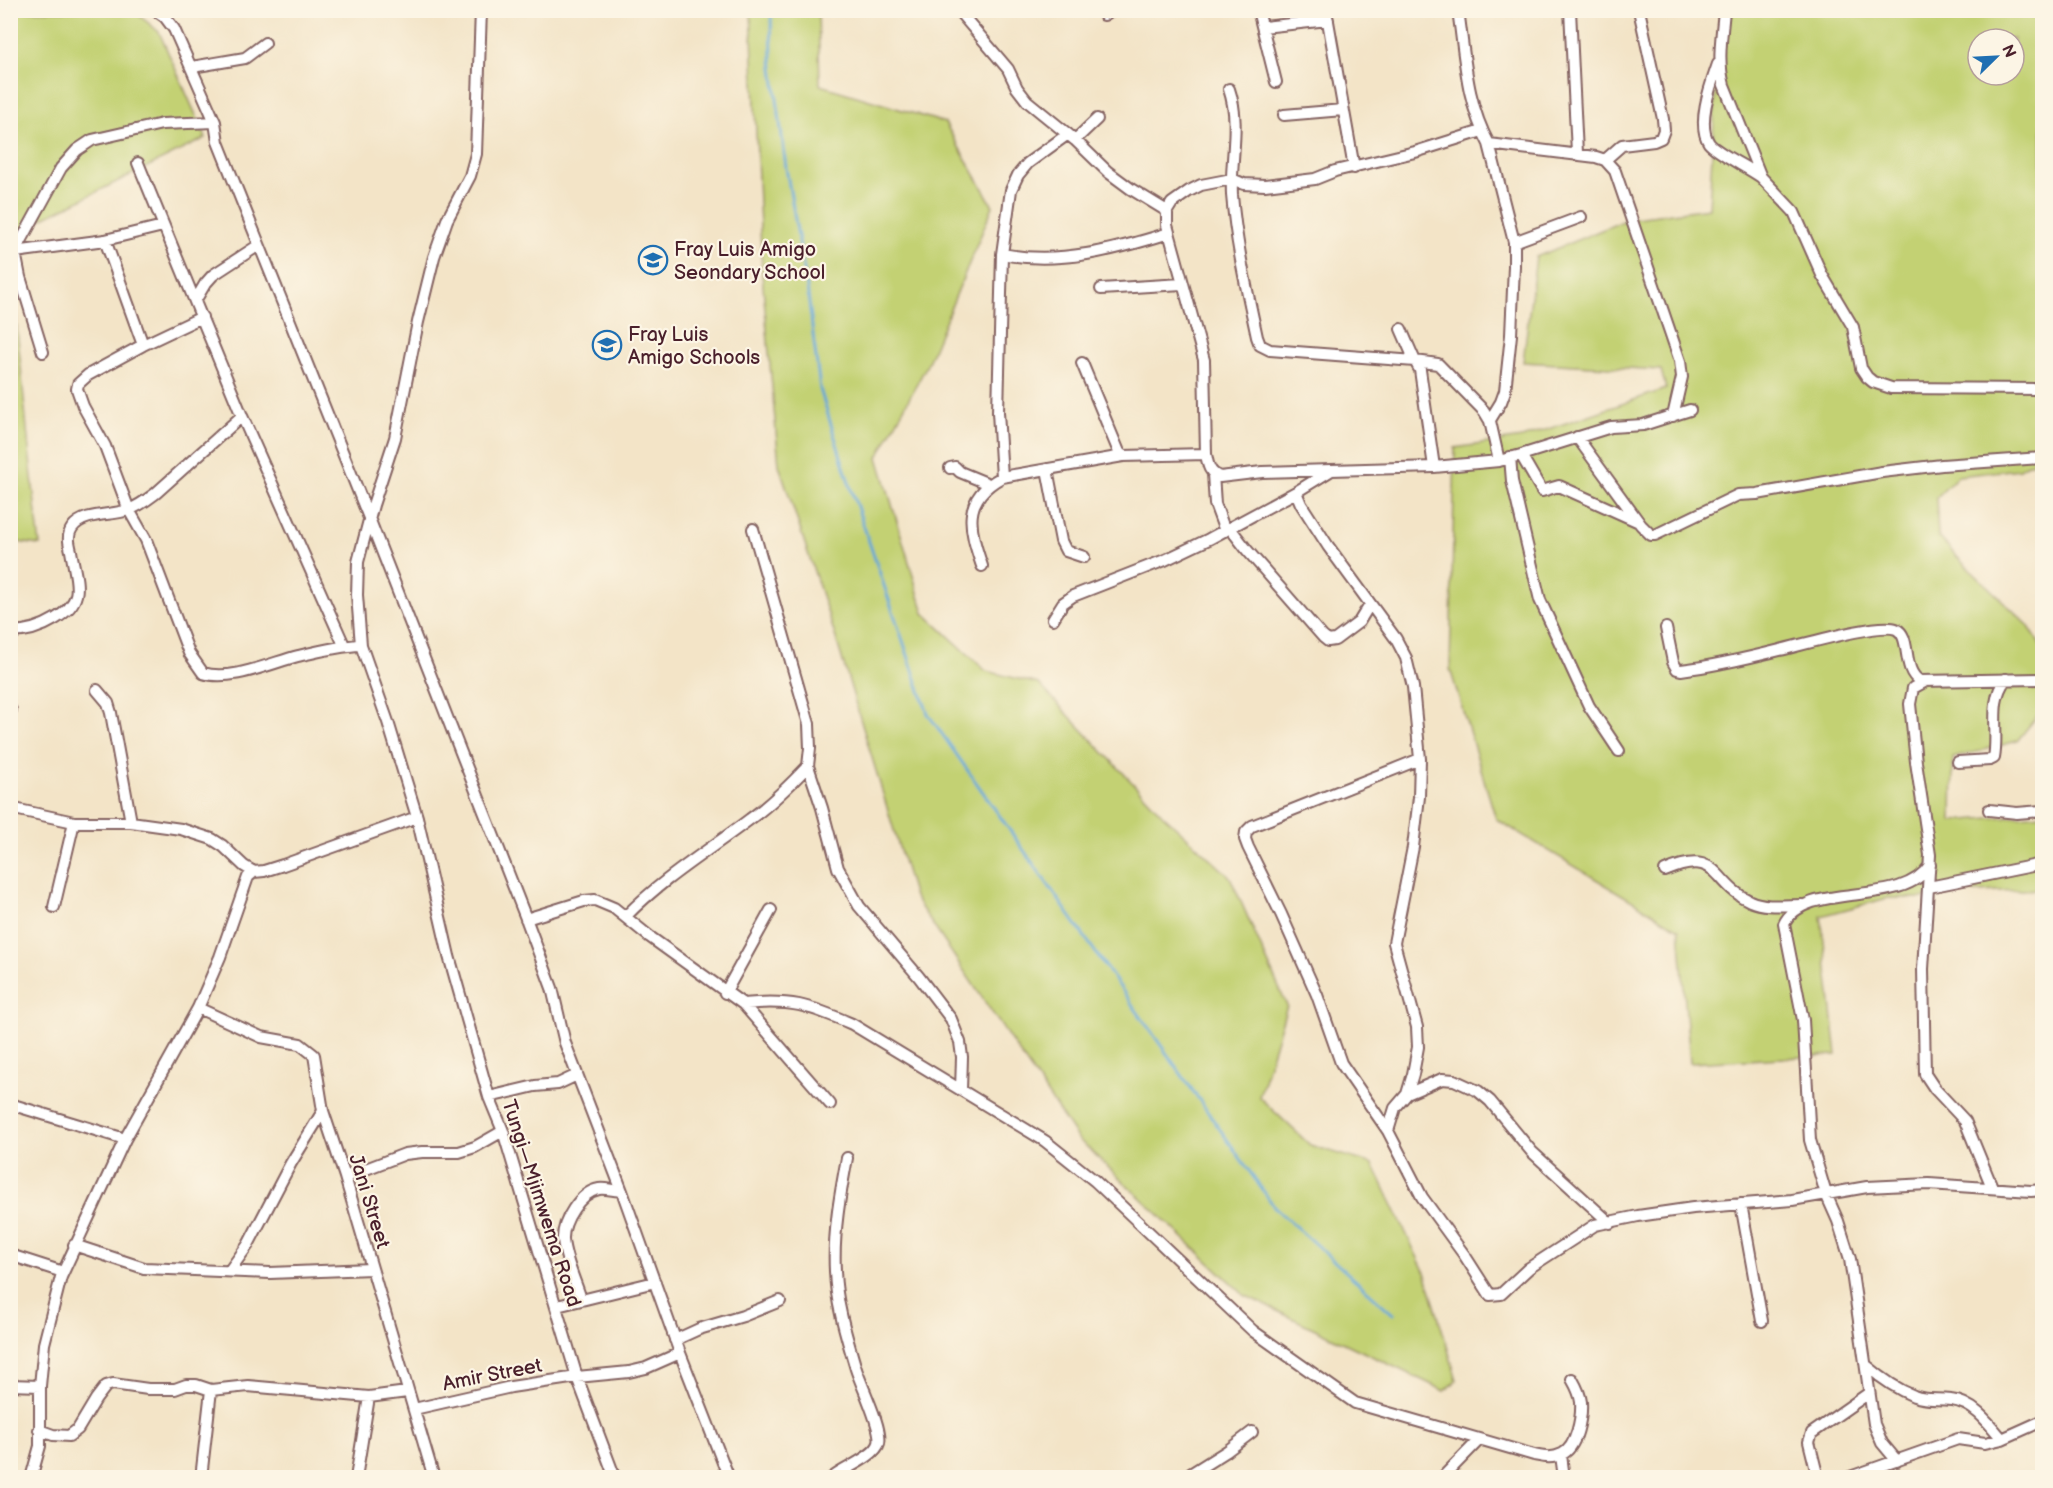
<svg xmlns="http://www.w3.org/2000/svg" width="2053" height="1488" viewBox="0 0 2053 1488" font-family="'Balsamiq Sans',sans-serif">
<rect width="100%" height="100%" fill="#fcf5e5"/>
<filter id="ink" filterUnits="userSpaceOnUse"><feTurbulence type="fractalNoise" baseFrequency=".0167" numOctaves="2"/><feDisplacementMap in="SourceGraphic" scale="12" xChannelSelector="R" yChannelSelector="G"/><feConvolveMatrix kernelMatrix="1 2 1 2 8 2 1 2 1" color-interpolation-filters="sRGB"/></filter>
<filter id="wash" filterUnits="userSpaceOnUse"><feTurbulence type="fractalNoise" baseFrequency=".008" numOctaves="4" result="noise"/><feDisplacementMap in="SourceGraphic" scale="24" xChannelSelector="R" yChannelSelector="G"/><feGaussianBlur stdDeviation="1.35" result="paint"/><feColorMatrix in="noise" values="0 0 0 0 0 0 0 0 0 0 0 0 0 0 0 0 0 1.4 0 .05"/><feComposite in="paint" operator="in"/></filter>
<g filter="url(#wash)">
<rect width="100%" height="100%" fill="#f3e4c7"/>
<!-- green -->
<path fill="#c3d173" stroke="#86784f" stroke-width="1.5" fill-rule="evenodd" d="M11,11H134L159,32L206,138L11,234Z
M751,11H818L820,85L945,123L993,206L927,365L878,457L924,613L986,671L1039,684L1162,814L1230,877L1287,1006L1259,1097L1310,1145L1373,1164L1426,1275L1457,1380L1445,1391L1244,1295L1077,1138L914,897L835,635L779,465L762,275Z
M1720,11H2042V457L2019,469L1958,476L1936,498L1938,536L1962,562L2028,625L2042,648V709L2038,715L2017,741L1953,758L1952,821L2042,814V889L1958,893L1922,898H1888L1821,916L1837,1055L1690,1063L1679,929L1496,819L1450,669L1455,448L1522,438L1666,389L1661,370L1523,362L1536,257L1628,219L1709,208ZM1978,39H2014V75H1978Z
M11,275C22,365 28,455 40,545L11,541Z"/>
<g fill="none" stroke-linecap="round" stroke-linejoin="round">
<!-- stream -->
<path stroke="#61a6d6" stroke-width="3" d="M771,10L772,60L786,168L807,287L820,389L851,489L928,714L1276,1209L1393,1314"/>
</g>
</g>
<g filter="url(#ink)">
<g fill="none" stroke-linecap="round" stroke-linejoin="round">
<!-- minor casing -->
<g stroke="#856462" stroke-width="14">
<path id="minor" d="M155,10L165,17L174,29L215,122L218,142L369,518L527,921L552,988L565,1043L622,1191L680,1353L729,1478
M481,10L476,154L470,176L447,220L434,257L418,322L395,438L373,505L358,562L357,595L361,645L388,722L417,817L449,956L489,1097L503,1131L577,1377L615,1478
M958,10L1008,69L1017,88L1027,101L1075,140L1108,172L1131,189L1167,211
M1258,10L1276,82
M1326,10L1354,168
M1458,10C1465,57 1466,102 1489,144L1514,242V266L1511,335L1505,391L1501,402L1490,420
M1570,10L1577,153
M1724,10C1722,35 1717,61 1724,85L1761,177L1794,212L1822,275L1853,327L1861,368L1867,377L1873,382L1891,388L2042,389
M1104,15L1112,10
M1263,27L1328,20
M1718,64C1711,84 1696,124 1709,143C1717,153 1749,168 1761,177
M192,67L245,58L265,43
M1229,89C1241,124 1230,159 1232,195C1236,244 1247,290 1257,337L1260,345L1270,350L1415,361L1420,370L1434,467
M1284,115L1343,110
M1482,131L1415,152L1335,171L1315,179L1265,185L1244,184L1232,179L1201,185L1189,191L1172,203L1167,211V225L1204,360L1206,454C1208,465 1209,473 1220,477L1262,472L1434,467L1499,461L1521,455L1542,491L1559,486L1639,522
M1075,140L1097,119
M1489,144L1596,157L1605,160L1615,171L1680,361L1682,377L1673,416
M1605,160L1622,145L1654,141L1661,138L1664,130L1663,119L1639,10
M138,163L242,416L344,645
M105,240L143,345
M1514,242L1581,217
M15,252L105,240L163,226
M1002,254C1059,265 1115,250 1169,233
M1101,289L1182,284
M195,301L205,284L213,275L259,245
M202,317L143,345L88,375L78,384L77,389L83,406L105,446L129,510L146,540L189,653L203,673C230,682 271,663 298,656C319,651 339,646 361,645
M1401,329L1415,361L1438,364L1484,411L1490,421L1499,461
M43,352L20,277L15,252L61,168L77,150L92,140L162,124L215,122
M1082,363L1119,452L1123,456L1206,454
M1577,437L1641,525L1651,535H1655L1738,495L1757,494L1882,472L1942,465L2042,458
M1521,455L1611,427L1643,425L1690,410
M1510,457L1512,481L1540,600L1589,706L1619,751
M950,468L955,467L960,472L989,484
M1047,469L1061,541L1066,551L1084,557
M1330,471L1296,492L1301,504L1328,546L1396,639L1406,658L1413,687L1420,759L1419,797L1413,847L1394,943L1417,1027L1418,1047L1413,1074L1407,1094L1395,1108L1388,1131
M1213,474L1215,504L1225,531
M1002,477L998,412L1002,254L1011,190L1018,175L1028,163L1068,134
M1230,528L1247,550L1323,637L1328,641L1335,640L1359,622L1370,604
M753,529L809,724L810,748L808,766L822,808L838,868L859,906L919,977L951,1019L960,1042L962,1057L961,1090
M982,566C969,528 961,499 1002,477L1123,456
M1053,619L1063,603L1073,596L1165,560L1209,539L1296,492
M1666,628L1673,662L1677,669L1681,670C1714,666 1748,658 1780,650C1802,645 1879,622 1896,629C1912,636 1901,670 1920,681L2042,679
M10,632C26,632 42,627 55,619C87,600 76,582 71,551C69,543 67,535 72,528C83,512 112,516 128,510C138,507 148,499 156,493L242,416
M1924,682L1913,688L1910,704L1916,762L1930,855L1923,969L1925,1074L1935,1089L1965,1121L1992,1187
M97,690L108,703L111,713L131,822
M10,711L11,710
M1420,759L1252,826L1246,832L1245,839L1248,847L1281,914L1317,995L1341,1063L1388,1131L1422,1197L1465,1256L1490,1295L1501,1294L1529,1268L1595,1225L1638,1216L1693,1208L1792,1200L1867,1187L1929,1184L2031,1191L2042,1190
M1958,762L1990,760L1994,758C1999,732 1988,701 2006,679
M10,808L74,822H131L181,829L212,839L223,846L244,866L254,872L264,871L283,865L417,817
M1989,810L2017,813L2042,811
M1665,871C1720,847 1712,884 1750,901C1766,908 1785,905 1802,905
M1929,887L2037,865
M54,907L74,822
M626,916C663,878 708,851 750,819C771,804 790,785 808,766
M526,919L584,901L595,900L614,908L650,937L743,1004L830,1104
M725,993L771,910
M743,1004C790,999 809,1005 852,1024L1045,1141L1095,1181L1253,1331L1355,1403L1534,1455C1544,1457 1552,1459 1562,1454C1577,1447 1582,1417 1581,1402C1580,1393 1576,1386 1572,1379
M198,1008L261,1037L300,1044L314,1055L323,1111L345,1177L434,1478
M1407,1094L1442,1079L1454,1080L1478,1091L1490,1101L1532,1152L1610,1223
M489,1097L535,1086L558,1084L577,1075
M10,1104L125,1139
M345,1177L405,1154L422,1152H459L475,1147L503,1131
M1741,1204L1762,1321
M74,1245L144,1268L270,1273L371,1269
M10,1255L63,1272
M230,1270L248,1245L291,1163L323,1111
M581,1299C575,1280 565,1260 563,1240C562,1222 580,1192 599,1189C606,1188 615,1191 622,1191
M557,1306L655,1282
M675,1340L699,1329L743,1316L780,1301
M1867,1366C1881,1378 1896,1389 1914,1396C1926,1401 1938,1398 1951,1400C1973,1402 1989,1423 2002,1439
M10,1385L40,1386
M414,1409L511,1387L577,1377L629,1372L646,1368L680,1353
M39,1430L53,1435L69,1436L78,1429L96,1399L106,1386L113,1384L148,1389H175L186,1385H196L211,1390L248,1386L369,1397L407,1392
M1561,1455L1564,1478
M1897,1461L1882,1443L1874,1424L1850,1259L1838,1221L1826,1194L1810,1140L1803,1020L1784,924C1806,879 1902,910 1930,865
M31,1478L40,1446V1386L44,1344L61,1277L125,1139L198,1008L220,957L248,877L254,872
M201,1478L211,1390
M356,1478L369,1397
M832,1478C844,1468 875,1457 879,1443C883,1429 861,1385 856,1369C847,1338 836,1304 835,1271C833,1233 840,1195 847,1158
M1184,1478L1227,1451L1252,1432
M1442,1478L1479,1440
M1818,1478L1809,1442L1812,1433L1869,1393
M1847,1478L1958,1439L1985,1443L2002,1439L2042,1421"/>
</g>
<!-- minor -->
<use href="#minor" stroke="#fff" stroke-width="10"/>
</g>
</g>
<!-- icons -->
<defs>
<g id="school-ring" transform="scale(1.5)"><circle r="9.5" fill="#fcf5e5" stroke="#1f6fb2" stroke-width="1.5"/><path d="M0-5L7-2L0 1L-7-2ZM-4 1L0 2.5L4 1V4Q0 6-4 4Z" fill="#1f6fb2"/></g>
</defs>
<g fill-rule="evenodd">
<use href="#school-ring" x="653" y="260"/>
<use href="#school-ring" x="607" y="345"/>
</g>
<g text-anchor="middle" stroke-width="4.5" stroke-linejoin="round" paint-order="stroke">
<!-- poi labels -->
<g font-size="20" fill="#4a1f2b" stroke="#fcf5e5" text-anchor="start">
<text x="674" y="256">Fray Luis Amigo<tspan x="674" dy="23">Seondary School</tspan></text>
<text x="628" y="341">Fray Luis<tspan x="628" dy="23">Amigo Schools</tspan></text>
</g>
<!-- street labels -->
<g font-size="20" fill="#4a1f2b" stroke="#fcf5e5">
<text transform="translate(370 1201) rotate(73)" y="7">Jani Street</text>
<text transform="translate(542 1203) rotate(72)" y="7">Tungi—Mjimwema Road</text>
<text transform="translate(492 1374) rotate(-11)" y="7">Amir Street</text>
</g>
</g>
<!-- margin -->
<rect width="2053" height="1488" fill="none" stroke="#fcf5e5" stroke-width="36"/>
<!-- north arrow -->
<g transform="translate(1996 57) rotate(66)"><circle r="28" fill="#fcf5e5" stroke="#b59f9b" stroke-width="1.5"/>
<path d="M0-4.5L10 22L0 15L-10 22Z" fill="#1f6fb2"/>
<text y="-9" font-size="16" font-weight="bold" text-anchor="middle" fill="#4a1f2b">N</text>
</g>
</svg>
